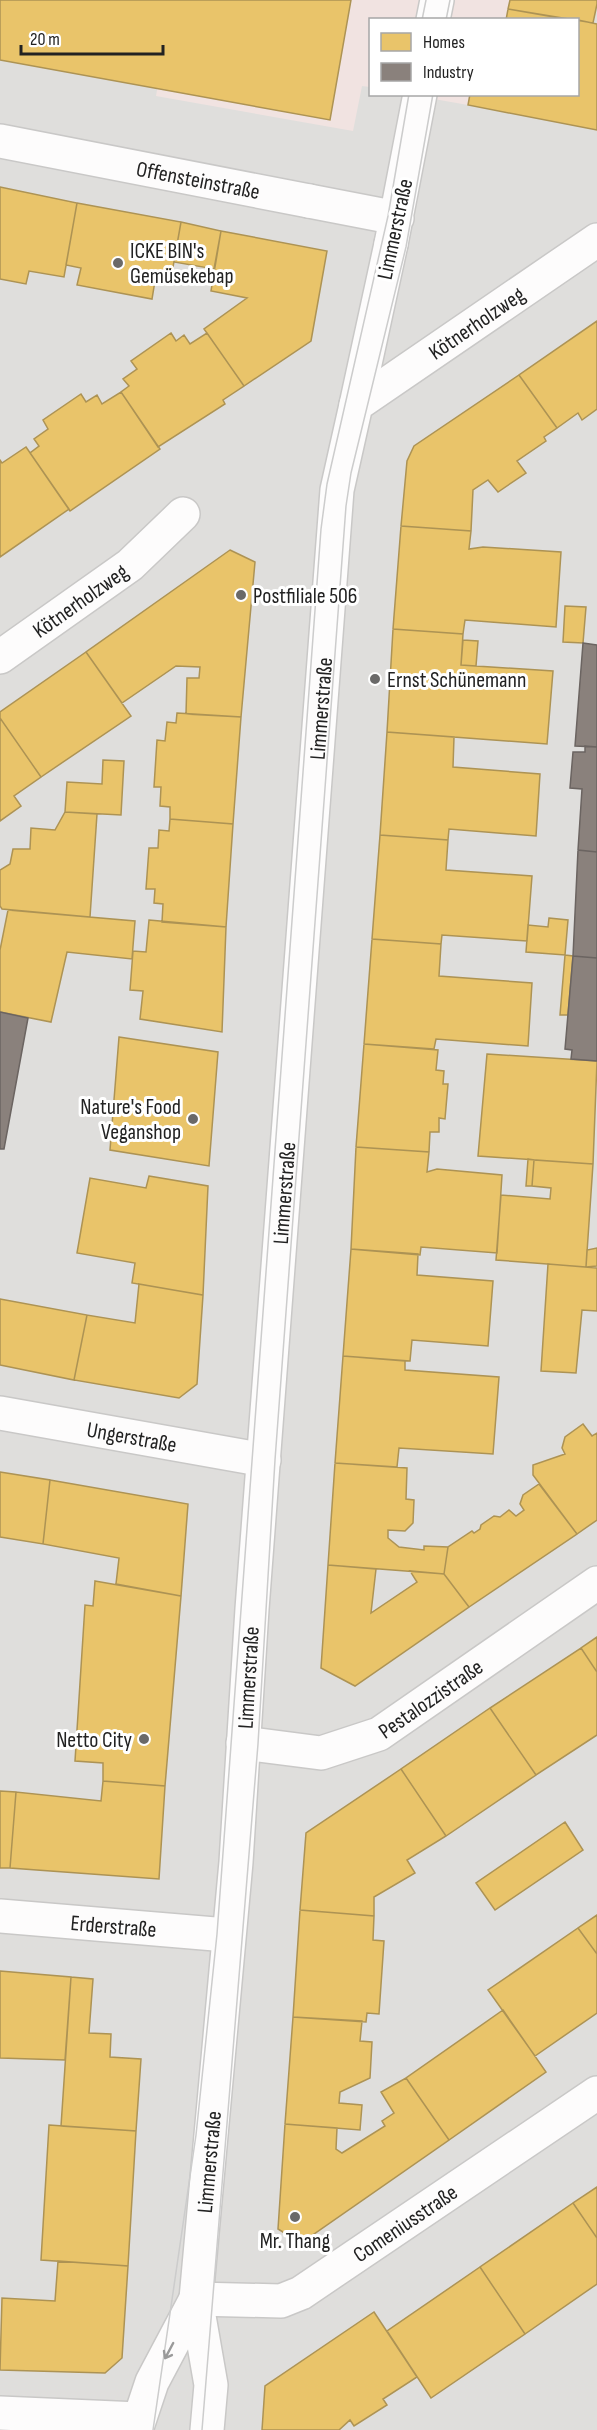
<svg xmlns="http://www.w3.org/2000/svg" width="597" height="2430" viewBox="0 0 597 2430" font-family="'Sofia Sans Condensed',sans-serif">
<rect width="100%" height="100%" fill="#f0eeeb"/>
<!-- residential -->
<path fill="#dfdedc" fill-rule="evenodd" d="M0,0H597V2430H0ZM370,20H578V94H370Z"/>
<!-- commercial -->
<path fill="#f1e3e1" d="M172,0H510L506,19L370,20V87L362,86L353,131L156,96Z
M411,95H470L468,105Z"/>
<!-- homes -->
<path fill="#e9c46a" stroke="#ad9354" stroke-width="1.5" d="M0,0H351L330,120L0,60Z
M510,0H597V4L593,23L508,9Z
M508,9L571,20H506Z
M578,20L597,24V130L468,105L470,94H578Z
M0,187L77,203L64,277L29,271L26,284L0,279Z
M77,203L181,222L170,284L155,281L152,299L77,285L81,268L66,265Z
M181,222L221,231L214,269L174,262Z
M221,231L327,251L311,341L244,386L204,329L247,298L211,291Z
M597,321V409L582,420L578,413L557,428L519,375Z
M171,333L176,341L184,335L190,344L207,333L244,386L223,400L225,404L158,447L121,392L129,386L123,379L137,369L131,361Z
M519,375L557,428L544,437L546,441L517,461L526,473L498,492L488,480L473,490L471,531L401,526L407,461L414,446Z
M121,392L160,449L70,511L30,453L39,446L34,439L48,429L43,420L81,394L86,402L97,395L102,404Z
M26,447L69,509L0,557V460L2,463Z
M401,526L471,531L469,549L483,547L561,552L556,627L465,620L463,634L393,629Z
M230,550L255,562L241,717L186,714L187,678H199L200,667L176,666L122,703L86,652Z
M565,606L586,607L583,643L563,642Z
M393,629L463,634L461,665L553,671L547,744L387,732Z
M463,640L478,641L476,666L461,665Z
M86,652L131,716L41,777L0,718V712Z
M177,713L241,717L233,824L170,819V807L160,806L161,787H154L157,740L165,741L167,722L176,723Z
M0,718L41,777L14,796L21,806L0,821Z
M387,732L454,737L453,767L540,774L536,836L449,829L448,840L380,835Z
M103,760L124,761L121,815L65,812L67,782L102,784Z
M65,812L97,814L90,917L2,909L0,906V870L10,864L13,849H30L31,828L55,830Z
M170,819L233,824L226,927L162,922L163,904L154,903L155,889H146L149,848H158L159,830L169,831Z
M380,835L448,840L446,870L532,876L527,941L442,935L441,944L372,939Z
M8,910L135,921L132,959L67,952L51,1022L0,1012V950Z
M549,918L568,920L565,955L526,952L528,925L548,927Z
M149,920L226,927L222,1032L140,1019L143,991L130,990L133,951L146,952Z
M372,939L441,944L439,976L532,983L528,1046L436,1039L434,1049L364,1044Z
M565,955L573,956L568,1015H560Z
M119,1037L218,1052L209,1166L110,1150Z
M364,1044L438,1050L436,1070L444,1071L443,1084H448L445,1119L439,1118V1132H430L429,1152L356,1147Z
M487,1054L597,1061L593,1164L478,1156Z
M356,1147L429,1152L427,1172L437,1169L502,1175L497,1253L421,1247L420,1255L351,1249Z
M528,1159L534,1160L532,1186H526Z
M534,1160L593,1164L586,1267L496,1260L501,1195L550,1199L551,1188L532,1186Z
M149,1176L208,1186L203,1295L132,1283L135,1263L77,1253L90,1178L146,1188Z
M597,1248V1266L586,1267L587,1250Z
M351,1249L418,1254L417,1275L493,1281L488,1346L412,1340L410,1361L343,1356Z
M548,1264L597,1268V1311L582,1310L576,1373L541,1371Z
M139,1284L203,1295L197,1384L179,1398L74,1380L87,1315L135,1323Z
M0,1299L87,1315L74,1380L0,1365Z
M343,1356L405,1361V1370L499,1377L493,1454L399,1448L397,1467L335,1463Z
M583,1424L592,1436L597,1433V1520L577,1534L533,1475V1465L565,1454L562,1448L565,1437Z
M335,1463L407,1468L406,1499L414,1500L413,1523L405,1531L388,1530V1538L399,1547L424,1550V1546L448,1547L444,1574L328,1565Z
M0,1472L50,1480L43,1544L0,1537Z
M50,1480L188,1504L181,1596L116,1584L119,1558L43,1544Z
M539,1484L577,1534L469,1607L444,1574L448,1547L472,1531L474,1533L480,1529L481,1525L494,1516L500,1517L509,1510L516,1516L524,1510L520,1504L523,1495Z
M328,1565L376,1569L371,1613L417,1582L410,1571L444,1574L469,1607L355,1686L321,1668Z
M95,1581L181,1596L165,1786L103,1781V1763L75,1761L85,1605L93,1606Z
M597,1637V1672L581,1648Z
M581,1648L597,1672V1735L536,1775L490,1708Z
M490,1708L536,1775L446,1836L401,1769Z
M401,1769L446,1836L407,1860L415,1873L374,1897V1916L300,1910L306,1833Z
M103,1781L165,1786L159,1879L10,1868L16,1792L101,1801Z
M0,1791L16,1792L10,1868H0Z
M565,1822L583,1850L495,1910L476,1883Z
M300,1910L374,1916L373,1940L384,1941L379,2014L367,2013L366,2022L293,2017Z
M597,1915V1954L578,1928Z
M578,1928L597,1954V2013L535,2056L488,1990Z
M0,1971L71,1977L65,2060L0,2058Z
M71,1977L93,1979L89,2033L111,2034L110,2057L141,2059L136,2131L61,2126Z
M503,2010L546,2072L449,2140L406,2078Z
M293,2017L362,2021L360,2041L372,2042L370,2078L340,2092L339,2103L362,2105L360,2130L285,2124Z
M406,2078L449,2140L301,2243L278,2229L285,2124L337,2128L336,2149L342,2153L385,2126L382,2121L394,2113L381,2092Z
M49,2125L136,2131L128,2266L41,2260Z
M597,2187V2238L573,2203Z
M573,2203L597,2238V2284L525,2334L480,2267Z
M58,2261L128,2266L122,2358L105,2373L0,2370L2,2298L55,2301Z
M480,2267L525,2334L431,2398L387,2331Z
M374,2312L417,2377L383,2399L387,2405L354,2426L350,2420L339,2430H262L265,2386Z"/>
<!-- industry -->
<path fill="#8a817c" stroke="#6b6461" stroke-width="1.5" d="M583,643L597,645V747L575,746Z
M585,746L597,747V852L578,850L582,789L570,788L573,752H585Z
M578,850L597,852V958L573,956Z
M573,956L597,958V1061L571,1059L572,1050L565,1049Z
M0,1012L28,1018L4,1149H0Z"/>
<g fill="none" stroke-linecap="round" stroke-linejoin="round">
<!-- pedestrian casing -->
<g stroke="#c9c8c7" stroke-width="36">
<path id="pedestrian" d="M433,20L437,0
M309,201L397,218
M391,244L420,94"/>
</g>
<!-- minor casing -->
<g stroke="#c9c8c7" stroke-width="36">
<g id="minor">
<path id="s1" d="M0,141L309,201"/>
<path d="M356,405L391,244"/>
<path id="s2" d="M0,657L130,565L183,514"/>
<path id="s3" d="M0,1413L264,1460"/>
<path id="s4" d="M243,1743L321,1753L379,1734L597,1583"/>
<path id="s5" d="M0,1916L227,1935"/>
<path id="s6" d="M196,2299L281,2301L301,2293L597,2093"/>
<path d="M0,2413L139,2419"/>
</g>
</g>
<!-- tertiary casing -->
<g stroke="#c9c8c7" stroke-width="36">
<g id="tertiary">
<path d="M136,2430L152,2382L196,2299"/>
<path id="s7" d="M207,2430L211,2385L196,2299L236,1862L252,1609L337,490L356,405L597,240"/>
</g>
</g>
<!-- pedestrian -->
<use href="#pedestrian" stroke="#fdfcfc" stroke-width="33"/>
<!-- minor -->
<use href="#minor" stroke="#fdfcfc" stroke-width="33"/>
<!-- tertiary -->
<use href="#tertiary" stroke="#fdfcfc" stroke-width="33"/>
<!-- tram -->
<path stroke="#ccc" stroke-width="1.5" d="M422,20L426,0
M446,20L450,0
M153,2430L196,2135L217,1934L321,529L327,484L388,216L409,94
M202,2430L258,1744L275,1460L346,506L351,473L406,247L433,94"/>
</g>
<!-- one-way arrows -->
<defs><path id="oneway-shaft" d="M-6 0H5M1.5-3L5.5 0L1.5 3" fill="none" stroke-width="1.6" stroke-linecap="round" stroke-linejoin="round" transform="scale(1.5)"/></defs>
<use stroke="#9a9a9a" href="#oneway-shaft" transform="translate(169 2351) rotate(118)"/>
<!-- markers -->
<g fill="#6a6968" stroke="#fff" stroke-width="2">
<circle cx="118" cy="263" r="6"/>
<circle cx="241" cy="595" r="6"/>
<circle cx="375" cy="679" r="6"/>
<circle cx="193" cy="1119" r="6"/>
<circle cx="144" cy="1739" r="6"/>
<circle cx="295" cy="2217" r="6"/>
</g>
<g text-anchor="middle" stroke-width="6" stroke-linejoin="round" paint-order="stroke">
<!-- street labels -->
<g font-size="22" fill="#222" stroke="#fff">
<text dy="8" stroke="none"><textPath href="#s1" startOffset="202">Offensteinstraße</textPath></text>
<text transform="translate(394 229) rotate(-78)" y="8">Limmerstraße</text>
<text dy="8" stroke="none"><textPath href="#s7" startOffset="2180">Kötnerholzweg</textPath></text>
<text dy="8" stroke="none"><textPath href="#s2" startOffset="98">Kötnerholzweg</textPath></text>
<text dy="8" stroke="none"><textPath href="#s7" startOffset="1728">Limmerstraße</textPath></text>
<text dy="8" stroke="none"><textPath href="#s7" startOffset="1242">Limmerstraße</textPath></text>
<text dy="8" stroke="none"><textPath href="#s3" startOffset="134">Ungerstraße</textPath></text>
<text dy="8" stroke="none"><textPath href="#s7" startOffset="756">Limmerstraße</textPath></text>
<text dy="8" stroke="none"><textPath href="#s4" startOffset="202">Pestalozzistraße</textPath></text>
<text dy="8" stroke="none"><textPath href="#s5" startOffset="114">Erderstraße</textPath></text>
<text dy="8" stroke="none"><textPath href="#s7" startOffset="270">Limmerstraße</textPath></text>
<text dy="8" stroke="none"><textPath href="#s6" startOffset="232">Comeniusstraße</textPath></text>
</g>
<!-- poi labels -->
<g font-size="22" fill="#222" stroke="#fff" text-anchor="start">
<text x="130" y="258">ICKE BIN's<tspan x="130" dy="25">Gemüsekebap</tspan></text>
<text x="253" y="603">Postfiliale 506</text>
<text x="387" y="687">Ernst Schünemann</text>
<text x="181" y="1114" text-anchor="end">Nature's Food<tspan x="181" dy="25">Veganshop</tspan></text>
<text x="132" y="1747" text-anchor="end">Netto City</text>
<text x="295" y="2248" text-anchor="middle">Mr. Thang</text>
</g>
</g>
<!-- legend -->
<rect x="369" y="18" width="210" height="78" fill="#ffffff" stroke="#a7a7a7" stroke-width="1.5"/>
<rect x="381" y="33" width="30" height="18" fill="#e9c46a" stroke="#a7a7a7" stroke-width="1.5"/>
<text x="423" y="48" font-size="18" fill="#222222">Homes</text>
<rect x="381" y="63" width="30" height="18" fill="#8a817c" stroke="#a7a7a7" stroke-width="1.5"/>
<text x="423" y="78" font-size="18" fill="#222222">Industry</text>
<!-- scale -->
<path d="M21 45v9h142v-9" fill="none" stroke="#222222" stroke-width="3"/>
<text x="30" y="45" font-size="18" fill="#222222" stroke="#ffffff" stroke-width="4.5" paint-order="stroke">20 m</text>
</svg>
